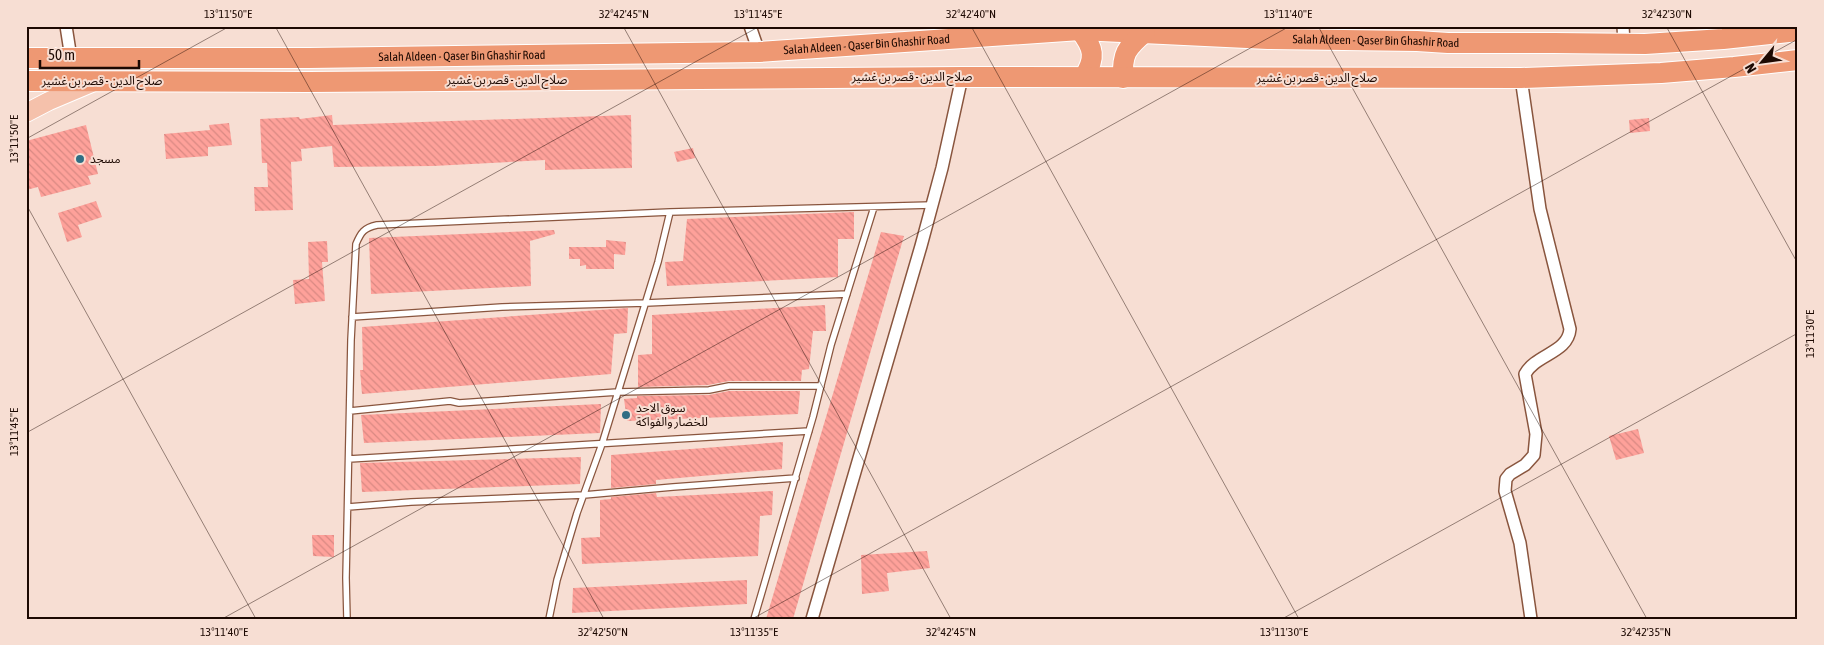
<svg xmlns="http://www.w3.org/2000/svg" width="1824" height="645" viewBox="0 0 1824 645" font-family="'Asap Condensed','Noto Sans Arabic',sans-serif">
<defs>
<pattern id="building-back-hatch" width="6" height="6" patternUnits="userSpaceOnUse" patternTransform="scale(1.25)"><rect width="6" height="6" fill="#fea19a"/><path d="M-1 5l2 2M0 0l6 6M5-1l2 2" fill="none" stroke="#d98983"/></pattern>
</defs>
<rect width="100%" height="100%" fill="#f7ded3"/>
<!-- building -->
<path fill="url(#building-back-hatch)" d="M332,115L333,125L631,115L632,168L545,170V160L433,166L334,167L332,146L301,149L302,161L291,162L293,210L255,211L254,187H268L267,163H262L260,119L299,117L300,119Z
M1649,118L1650,131L1630,133L1629,120Z
M229,123L232,145L208,147V156L166,159L164,134L210,130L209,125Z
M86,125L98,174L88,176L91,184L41,197L38,187L26,190V141Z
M693,148L695,158L677,162L674,152Z
M96,201L102,217L78,225L82,237L67,242L58,213Z
M854,212V239H838V277L667,286L665,262L683,261L687,219Z
M554,230L555,234L530,241L531,286L371,294L369,238Z
M881,232L904,236L793,619H766Z
M606,240L626,242L625,255L614,254V269H586V265L580,266V259H569V247H606Z
M327,241L328,262H322L325,301L295,304L293,280L309,279L308,242Z
M825,305L826,331H813L809,369L802,370L801,381H729L708,385L638,387V355L652,354V315Z
M628,308L627,333L614,334L611,374L362,394L360,370H363L362,327Z
M729,391H800L798,414L627,421L624,399L637,398V396L709,395Z
M601,404L600,433L364,443L361,415Z
M1638,429L1644,453L1616,460L1609,436Z
M783,442L782,469L656,480V484L611,488V455Z
M581,457L580,484L362,492L360,463Z
M773,491L772,515L760,516L758,556L582,564L581,538L600,537V500L611,499V497L656,493L657,497Z
M312,535H334V557L313,556Z
M927,551L930,568L887,573L889,591L862,594L861,555Z
M747,580V604L572,613L573,588Z"/>
<g fill="none" stroke-linecap="round" stroke-linejoin="round">
<!-- lane casing -->
<g stroke="#89553e" stroke-width="8">
<path id="lane" d="M352,317L502,307L646,303L847,294
M350,411L450,401L459,403L618,392L709,390L729,386H821
M349,459L809,431
M348,507L411,502L584,495L673,487L796,478
M347,619L346,578L351,340L356,244C361,232 364,228 377,225L670,212
M549,619L557,580L577,513L602,444L658,262L670,212L932,205
M754,619L813,417L831,345L874,207"/>
</g>
<!-- street casing -->
<g stroke="#89553e" stroke-width="14">
<path id="street" d="M66,26L71,58
M750,26L759,52
M1623,26L1624,43
M1521,78L1540,209L1570,329C1568,353 1536,354 1525,374L1536,434L1534,455L1525,465L1510,474L1506,479L1505,491L1520,543L1531,619
M812,619L921,246L942,168L962,77"/>
</g>
<!-- primary casing -->
<g stroke="#fff" stroke-width="20">
<path id="primary" d="M26,113L49,101L94,82"/>
</g>
<!-- highway casing -->
<g stroke="#fff" stroke-width="22">
<g id="highway">
<path d="M1080,30C1094,48 1096,58 1084,77"/>
<path id="s1" d="M26,58H309L759,52L1080,30L1268,39L1417,41L1448,43H1554L1645,44L1723,39L1798,31"/>
<path d="M1123,78C1122,54 1126,48 1145,32"/>
<path d="M26,81L309,82L962,77L1521,78L1661,73L1734,67L1798,60"/>
</g>
</g>
<!-- lane -->
<use href="#lane" stroke="#fff" stroke-width="5.5"/>
<!-- street -->
<use href="#street" stroke="#fff" stroke-width="11"/>
<!-- primary -->
<use href="#primary" stroke="#f5c1ab" stroke-width="18"/>
<!-- highway -->
<use href="#highway" stroke="#ee9873" stroke-width="20"/>
</g>
<!-- ticks -->
<path fill="none" stroke="#1d0902" stroke-width="1" stroke-opacity="0.45" d="M275,26L604,619M623,26L951,619M971,26L1299,619M1318,26L1647,619M1666,26L1798,264M26,139L230,26M26,204L256,619M26,433L760,26M222,619L1290,26M752,619L1798,39M1282,619L1798,333"/>
<!-- markers -->
<g fill="#306e84" stroke="#f7ded3" stroke-width="2">
<circle cx="80" cy="159" r="5"/>
<circle cx="626" cy="415" r="5"/>
</g>
<g text-anchor="middle" stroke-width="4" stroke-linejoin="round" paint-order="stroke">
<!-- street labels -->
<g font-size="12" fill="#1d0902" stroke="#f7ded3">
<text dy="4" stroke="none"><textPath href="#s1" startOffset="1351">Salah Aldeen - Qaser Bin Ghashir Road</textPath></text>
<text dy="4" stroke="none"><textPath href="#s1" startOffset="841">Salah Aldeen - Qaser Bin Ghashir Road</textPath></text>
<text dy="4" stroke="none"><textPath href="#s1" startOffset="436">Salah Aldeen - Qaser Bin Ghashir Road</textPath></text>
<text x="912" y="81">صلاح الدين - قصر بن غشير</text>
<text x="1317" y="82">صلاح الدين - قصر بن غشير</text>
<text x="507" y="84">صلاح الدين - قصر بن غشير</text>
<text x="102" y="85">صلاح الدين - قصر بن غشير</text>
</g>
<!-- poi labels -->
<g font-size="12" fill="#1d0902" stroke="#f7ded3" text-anchor="start">
<text x="90" y="163">مسجد</text>
<text x="636" y="412">سوق الاحد<tspan x="636" dy="14">للخضار والفواكة</tspan></text>
</g>
</g>
<!-- border -->
<rect width="1824" height="645" fill="none" stroke="#f7ded3" stroke-width="55"/>
<!-- north arrow -->
<g transform="translate(1762 62) rotate(241)" stroke="#f7ded3" stroke-width="4" paint-order="stroke">
<path d="M0-4L9 19L0 12L-9 19Z" fill="#1d0902"/>
<text y="-8" font-size="14" font-weight="bold" text-anchor="middle" fill="#1d0902">N</text>
</g>
<!-- scale -->
<path d="M40 60v8h99v-8" fill="none" stroke="#1d0902" stroke-width="2.5"/>
<text x="48" y="60" font-size="15" fill="#1d0902" stroke="#f7ded3" stroke-width="4" paint-order="stroke">50 m</text>
<rect x="28" y="28" width="1768" height="590" fill="none" stroke="#1d0902" stroke-width="2"/>
<g font-size="12" text-anchor="middle" fill="#1d0902">
<text x="228" y="18">13°11'50"E</text>
<text x="624" y="18">32°42'45"N</text>
<text x="758" y="18">13°11'45"E</text>
<text x="971" y="18">32°42'40"N</text>
<text x="1288" y="18">13°11'40"E</text>
<text x="1667" y="18">32°42'30"N</text>
<text transform="translate(14 139) rotate(-90)" y="4">13°11'50"E</text>
<text transform="translate(1810 334) rotate(-90)" y="4">13°11'30"E</text>
<text transform="translate(14 432) rotate(-90)" y="4">13°11'45"E</text>
<text x="224" y="636">13°11'40"E</text>
<text x="603" y="636">32°42'50"N</text>
<text x="754" y="636">13°11'35"E</text>
<text x="951" y="636">32°42'45"N</text>
<text x="1284" y="636">13°11'30"E</text>
<text x="1646" y="636">32°42'35"N</text>
</g>
</svg>
